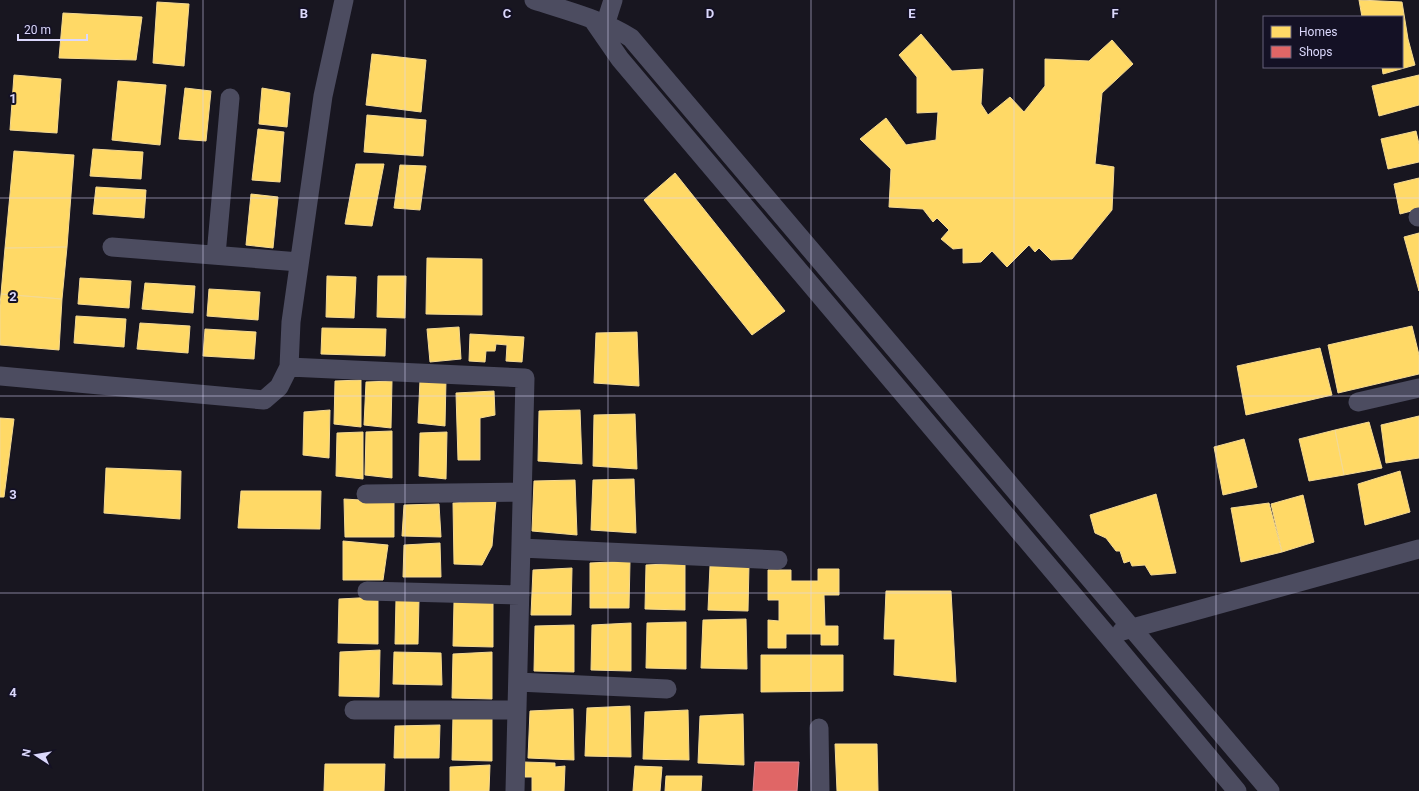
<svg xmlns="http://www.w3.org/2000/svg" width="1419" height="791" viewBox="0 0 1419 791" font-family="Roboto,sans-serif">
<rect width="100%" height="100%" fill="#181620"/>
<!-- homes -->
<path fill="#ffd966" stroke="#f4d993" d="M1359,0L1402,2L1408,39L1415,65L1383,74L1382,67H1402V17H1362Z
M157,2L189,4L184,66L153,63Z
M63,13L142,17L136,60L59,58Z
M921,34L952,71L983,69L981,104L988,115L1010,97L1024,112L1045,86V59L1089,61L1112,40L1133,64L1102,93L1095,164L1114,167L1112,210L1072,259L1051,260L1039,248L1035,252L1029,245L1007,267L992,251L981,262L963,263V248L953,249L941,239L949,230L937,218L933,222L923,209L889,207L891,169L860,139L886,118L906,145L936,140L938,112L917,113V77L899,55Z
M372,54L426,60L421,112L366,105Z
M14,75L61,79L57,133L10,130Z
M1419,75V105L1379,116L1372,86Z
M118,81L166,85L160,145L112,140Z
M185,88L211,91L206,141L179,139Z
M262,88L290,93L287,127L259,124Z
M367,115L426,120L423,156L364,152Z
M258,129L284,132L280,182L252,180Z
M1416,131L1419,144V162L1388,169L1381,139Z
M93,149L143,152L141,179L90,176Z
M14,151L74,155L67,247L5,248Z
M356,164H384L372,226L345,224Z
M400,165L426,166L420,210L394,208Z
M675,173L785,311L752,335L644,200Z
M1419,178V209L1400,214L1394,184Z
M96,187L146,190L144,218L93,214Z
M251,194L278,197L273,248L246,245Z
M1419,233V291L1404,237Z
M67,247L62,299L1,294L5,248Z
M427,258L482,259V315L426,314Z
M327,276L356,277L354,318L326,317Z
M378,276H406L405,318L377,317Z
M80,278L131,281L129,308L78,304Z
M145,283L195,286L193,313L142,309Z
M209,289L260,292L258,320L207,316Z
M1,294L62,299L59,350L0,345V305Z
M76,316L126,319L124,347L74,343Z
M140,323L190,326L188,353L137,349Z
M1412,326L1419,355V374L1338,393L1328,345Z
M459,327L461,359L430,362L427,329Z
M322,328L386,329L385,356L321,354Z
M205,329L256,332L254,359L203,356Z
M637,332L639,386L594,383L596,333Z
M470,334L524,337L522,362L506,361L507,345L496,344L495,351H486L485,362L469,361Z
M1320,348L1332,395L1246,415L1237,366Z
M446,379L445,426L418,423L420,380Z
M361,380V427L334,424L335,381Z
M392,381L391,428L364,425L366,382Z
M494,391L495,415L480,418V460H458L456,393Z
M330,410L329,458L303,455L304,412Z
M580,410L582,464L538,461L539,411Z
M635,414L637,469L593,466L594,415Z
M1419,416V458L1386,463L1381,425Z
M0,418L14,419L4,497H0Z
M1369,422L1382,468L1344,475L1335,430Z
M1335,430L1344,475L1309,481L1299,439Z
M392,431V478L365,475L366,432Z
M363,432V479L336,476L337,433Z
M447,432L446,479L419,476L420,433Z
M1244,439L1257,487L1223,495L1214,447Z
M106,468L181,471L180,519L104,513Z
M1400,471L1410,512L1365,525L1358,484Z
M634,479L636,533L591,530L593,480Z
M575,480L577,535L532,531L534,481Z
M241,491H321L320,529L238,528Z
M1156,494L1176,573L1151,575L1145,565L1132,566L1130,561L1124,563L1120,551H1116L1106,538L1095,533L1090,515Z
M1303,495L1314,542L1282,552L1271,504Z
M344,499L394,502V537H345Z
M496,500L492,546L482,565L454,564L453,503Z
M1269,503L1282,552L1241,562L1231,508Z
M439,504L441,537L402,536L404,505Z
M343,541L388,545L383,580H343Z
M440,543L441,577H403L404,545Z
M630,561L629,608H590V563Z
M685,563V610L645,609L646,565Z
M749,564L748,611L708,610L710,566Z
M572,568L571,615H531L533,570Z
M818,569H839V595H824L825,626H838V645H821V634H786V648H768V620L779,621V600H768V570H791V581H818Z
M886,591H951L956,682L894,675L895,639H884Z
M378,597V644L338,643L339,599Z
M396,599H419L418,644H395Z
M493,600V647L453,646L454,602Z
M746,619L747,669L701,668L703,620Z
M686,622V669L646,668L647,623Z
M631,623V671L591,670L592,625Z
M574,625V672L534,671L535,626Z
M380,650L379,697L339,696L340,652Z
M394,652L441,653L442,685L393,684Z
M492,652V699L452,698L453,654Z
M761,655H843V691L761,692Z
M630,706L631,757L585,756L587,708Z
M573,709L574,760L528,758L530,711Z
M688,710L689,760L643,759L645,712Z
M492,714V761L452,760L453,715Z
M743,714L744,765L698,763L700,716Z
M440,725L439,758H394L395,726Z
M835,744H877L878,791H837Z
M524,762L555,763V767L565,766L564,791H532V777H525Z
M325,764H385L384,791H324Z
M490,765L489,791H450V767Z
M635,766L662,767L660,791H633Z
M666,776H702L701,791H665Z"/>
<!-- shops -->
<path fill="#e06666" stroke="#de8893" d="M755,762H799L797,791H753Z"/>
<g fill="none" stroke-linecap="round" stroke-linejoin="round">
<!-- minor -->
<path stroke="#4c4c60" stroke-width="19" d="M534,0C564,10 604,20 631,38L1270,791
M593,20L620,59L1107,635L1237,791
M605,25L613,0
M1418,217H1419
M112,247L299,262
M216,255L230,98
M289,367L525,378L515,791
M0,376L264,400L279,387L289,367L291,322L323,96L344,0
M1358,402L1419,388
M366,494L522,492
M521,548L778,560
M367,591L520,595
M1122,631L1419,549
M518,682L667,689
M354,710H517
M819,728L820,791"/>
</g>
<!-- grid -->
<path fill="none" stroke="#dbd8fc" stroke-width="1" stroke-opacity="0.55" d="M203,0V791M405,0V791M608,0V791M811,0V791M1014,0V791M1216,0V791M0,198H1419M0,396H1419M0,593H1419"/>
<g font-size="13" text-anchor="middle" font-weight="bold" fill="#dbd8fc" stroke="#141125" stroke-width="4" stroke-linejoin="round" paint-order="stroke">
<text x="304" y="18">B</text>
<text x="507" y="18">C</text>
<text x="710" y="18">D</text>
<text x="912" y="18">E</text>
<text x="1115" y="18">F</text>
<text x="13" y="103">1</text>
<text x="13" y="301">2</text>
<text x="13" y="499">3</text>
<text x="13" y="697">4</text>
</g>
<!-- legend -->
<rect x="1263" y="16" width="140" height="52" fill="#141125" stroke="#64617b"/>
<rect x="1271" y="26" width="20" height="12" fill="#ffd966" stroke="#64617b"/>
<text x="1299" y="36" font-size="12" fill="#dbd8fc">Homes</text>
<rect x="1271" y="46" width="20" height="12" fill="#e06666" stroke="#64617b"/>
<text x="1299" y="56" font-size="12" fill="#dbd8fc">Shops</text>
<!-- north arrow -->
<g transform="translate(36 755) rotate(282)" stroke="#141125" stroke-width="3" paint-order="stroke">
<path d="M0-3L7 15L0 10L-7 15Z" fill="#dbd8fc"/>
<text y="-6" font-size="11" font-weight="bold" text-anchor="middle" fill="#dbd8fc">N</text>
</g>
<!-- scale -->
<path d="M18 34v6h69v-6" fill="none" stroke="#dbd8fc" stroke-width="2"/>
<text x="24" y="34" font-size="12" fill="#dbd8fc" stroke="#141125" stroke-width="3" paint-order="stroke">20 m</text>
</svg>
